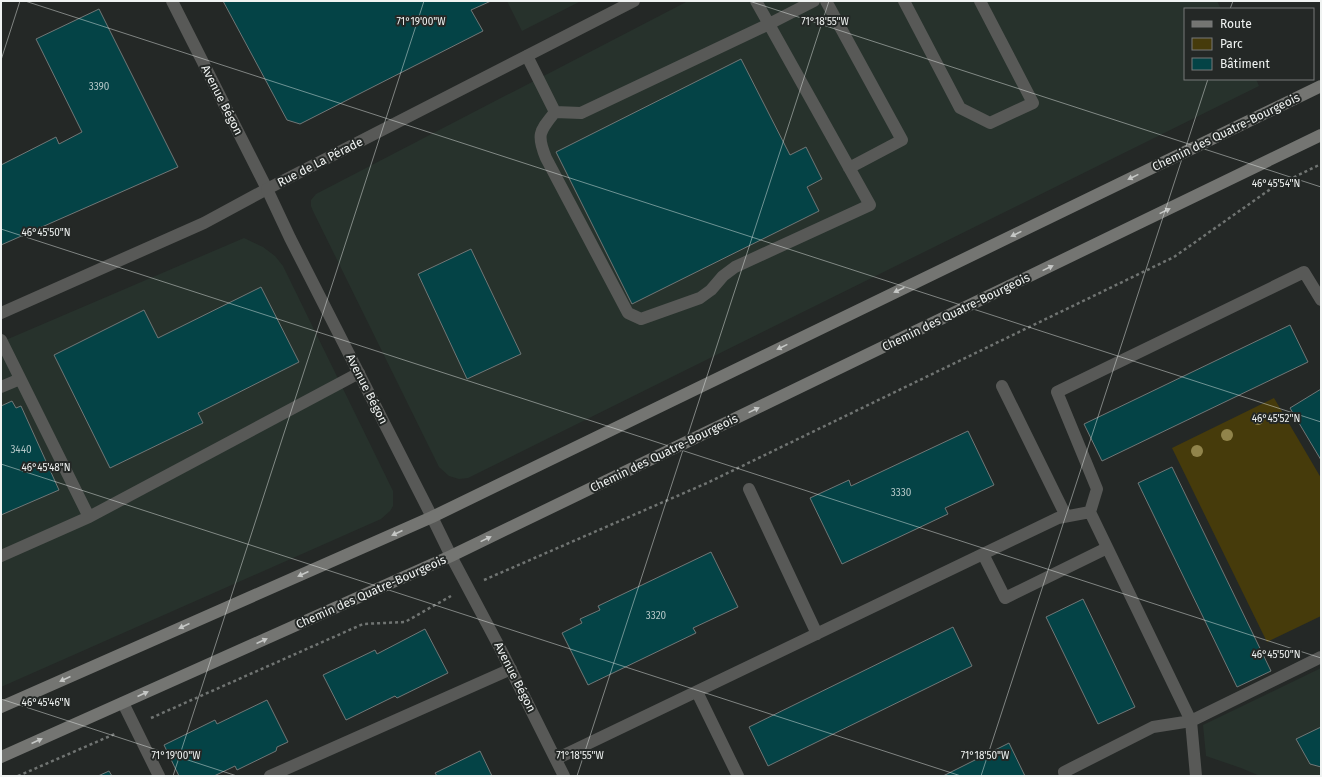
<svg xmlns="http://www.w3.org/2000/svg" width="1322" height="777" viewBox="0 0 1322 777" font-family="'Fira Sans',sans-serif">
<rect width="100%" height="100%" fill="#242826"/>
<!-- built -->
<path fill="#27322c" d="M507,1H581L522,31Z
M688,1H1217L1221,9H1185V79H1256L1259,86L468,478L459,479L449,476L439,467L313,211L311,206V200L316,194Z
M244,238L263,247L275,256L283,266L393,491V506L390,511L381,519L1,687V342Z
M1321,668V776H1260L1241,768L1206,756L1203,725Z"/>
<!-- green -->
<path fill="#463b0b" d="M1274,398L1321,478V616L1267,642L1172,448Z"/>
<!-- building -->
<path fill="#044346" stroke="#717777" d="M223,1H491L471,10L483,31L300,124L287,120Z
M99,9L178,167L1,245V165L56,137L59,144L82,132L36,39Z
M741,59L790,155L806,147L822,179L807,187L819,211L632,304L556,152Z
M471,249L521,354L467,379L418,274Z
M261,287L299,362L198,413L203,423L110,468L54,355L144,310L158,338Z
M1290,325L1308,362L1102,461L1084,424Z
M1321,389V460L1290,408Z
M12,401L16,408L21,406L59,490L1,515V406Z
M968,431L994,485L945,508L948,514L842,564L810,498L849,480L851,486Z
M1172,467L1271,671L1237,687L1138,483Z
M711,552L738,607L693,628L696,633L588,685L562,633L582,623L580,619L600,610L598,606Z
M1083,599L1135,707L1098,724L1046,617Z
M953,627L972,666L768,766L749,727Z
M425,629L448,673L397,698L395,696L346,720L323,675L375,650L377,654Z
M267,700L288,742L277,747L276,751L237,770L235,766L214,776H179L164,745L215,720L217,724Z
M1321,727V767L1310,764L1296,739Z
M1009,743L1025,776H943Z
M480,751L492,776H437L435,773Z
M109,771L112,776H98Z"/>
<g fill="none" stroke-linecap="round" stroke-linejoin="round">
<!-- path -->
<path stroke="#707472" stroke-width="2.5" stroke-dasharray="3 3" stroke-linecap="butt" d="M484,580L707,483L1174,257L1272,188L1321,164
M151,718L363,624L405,622L451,596
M18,776L117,733"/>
<!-- service -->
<path stroke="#585957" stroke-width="12" d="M826,1L902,140L849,168
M904,1L960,108L990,123L1033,103L980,1
M527,56L555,112C540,131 536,134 546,158L628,313L641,319L700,298L711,290L723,276L735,267L870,205L756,1
M555,112L581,113L769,24L814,1
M1,340L89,517
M1002,386L1066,516
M1,387L20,379
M749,489L817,634
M983,554L1005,598L1107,548
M1,556L89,517L359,373
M697,692L738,776
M123,703L159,776
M556,759L1058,518L1090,512
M270,776L511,669
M1065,776L1064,772L1153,727L1191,721L1321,657
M1196,776L1191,721L1090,512L1097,489L1057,392L1304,272L1321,300"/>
<!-- minor -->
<path stroke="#585957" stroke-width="12" d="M1,313L204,223L267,189L172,1"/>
<!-- tertiary -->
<path stroke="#585957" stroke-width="12" d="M564,776L501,650L451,556L432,517L290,238L267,189L634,1"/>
<!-- secondary -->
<path stroke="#747572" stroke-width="12" d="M1,707L432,517L1321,86
M1,757L451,556L1321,135"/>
</g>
<!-- trees -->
<g fill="#91844b">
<circle cx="1258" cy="419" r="6"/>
<circle cx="1227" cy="435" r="6"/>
<circle cx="1197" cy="451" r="6"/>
</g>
<!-- one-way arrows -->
<defs><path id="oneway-solid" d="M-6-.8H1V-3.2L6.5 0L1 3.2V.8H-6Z"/></defs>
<g fill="#c5c7c5">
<use href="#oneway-solid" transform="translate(1133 177) rotate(154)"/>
<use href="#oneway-solid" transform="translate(1165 211) rotate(-26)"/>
<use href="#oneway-solid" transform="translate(1016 234) rotate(154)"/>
<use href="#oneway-solid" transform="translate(1048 268) rotate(-26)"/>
<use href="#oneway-solid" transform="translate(899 290) rotate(154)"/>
<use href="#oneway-solid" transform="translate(782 347) rotate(154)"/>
<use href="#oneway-solid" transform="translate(754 410) rotate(-26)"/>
<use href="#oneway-solid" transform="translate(397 533) rotate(156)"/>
<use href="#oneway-solid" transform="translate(486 539) rotate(-26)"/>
<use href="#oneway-solid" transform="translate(303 574) rotate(156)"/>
<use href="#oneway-solid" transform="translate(184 626) rotate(156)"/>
<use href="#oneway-solid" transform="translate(262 641) rotate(-24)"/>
<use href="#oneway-solid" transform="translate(65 679) rotate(156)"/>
<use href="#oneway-solid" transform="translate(143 694) rotate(-24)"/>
<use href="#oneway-solid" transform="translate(37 741) rotate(-24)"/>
</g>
<!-- ticks -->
<path fill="none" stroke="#f0f3f2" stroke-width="1" stroke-opacity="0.45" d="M25,1L1321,422M749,1L1321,187M1230,9L1233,1M1,60L20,1M1,229L1321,658M1,464L961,776M1,699L237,776M173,776L424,1M577,776L829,1M981,776L1208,79"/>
<g text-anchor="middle" stroke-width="4" stroke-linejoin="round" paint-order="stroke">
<!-- number labels -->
<g font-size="10" fill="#b5c7c7">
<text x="99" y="90">3390</text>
<text x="21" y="453">3440</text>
<text x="901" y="496">3330</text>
<text x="656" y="619">3320</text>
</g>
<!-- street labels -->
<g font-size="12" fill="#f0f3f2" stroke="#242826">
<text transform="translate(222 100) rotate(63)" y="4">Avenue Bégon</text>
<text transform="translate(1226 132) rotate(-26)" y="4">Chemin des Quatre-Bourgeois</text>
<text transform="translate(320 162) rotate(-27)" y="4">Rue de La Pérade</text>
<text transform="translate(956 312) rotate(-26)" y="4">Chemin des Quatre-Bourgeois</text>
<text transform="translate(367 389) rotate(63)" y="4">Avenue Bégon</text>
<text transform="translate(664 453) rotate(-26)" y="4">Chemin des Quatre-Bourgeois</text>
<text transform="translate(371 592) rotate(-24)" y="4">Chemin des Quatre-Bourgeois</text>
<text transform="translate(515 677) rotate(63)" y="4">Avenue Bégon</text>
</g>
</g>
<g font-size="10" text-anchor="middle" fill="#f0f3f2" stroke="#242826" stroke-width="4" stroke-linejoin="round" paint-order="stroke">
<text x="421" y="25">71°19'00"W</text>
<text x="825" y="25">71°18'55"W</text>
<text x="1276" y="187">46°45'54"N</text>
<text x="46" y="236">46°45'50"N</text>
<text x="1276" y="422">46°45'52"N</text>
<text x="46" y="471">46°45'48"N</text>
<text x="1276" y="658">46°45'50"N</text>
<text x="46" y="706">46°45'46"N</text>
<text x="176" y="759">71°19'00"W</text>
<text x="580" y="759">71°18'55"W</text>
<text x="985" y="759">71°18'50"W</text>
</g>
<!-- border -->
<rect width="1322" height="777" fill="none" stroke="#f0f3f2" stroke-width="4"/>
<!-- legend -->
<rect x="1184" y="8" width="130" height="72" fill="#242826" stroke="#767978"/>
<rect x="1192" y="21" width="20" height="6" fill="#747572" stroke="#767978"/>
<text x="1220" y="28" font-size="12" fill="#f0f3f2">Route</text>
<rect x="1192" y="38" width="20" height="12" fill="#463b0b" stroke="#767978"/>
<text x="1220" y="48" font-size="12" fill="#f0f3f2">Parc</text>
<rect x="1192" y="58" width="20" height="12" fill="#044346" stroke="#767978"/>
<text x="1220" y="68" font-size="12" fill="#f0f3f2">Bâtiment</text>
</svg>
